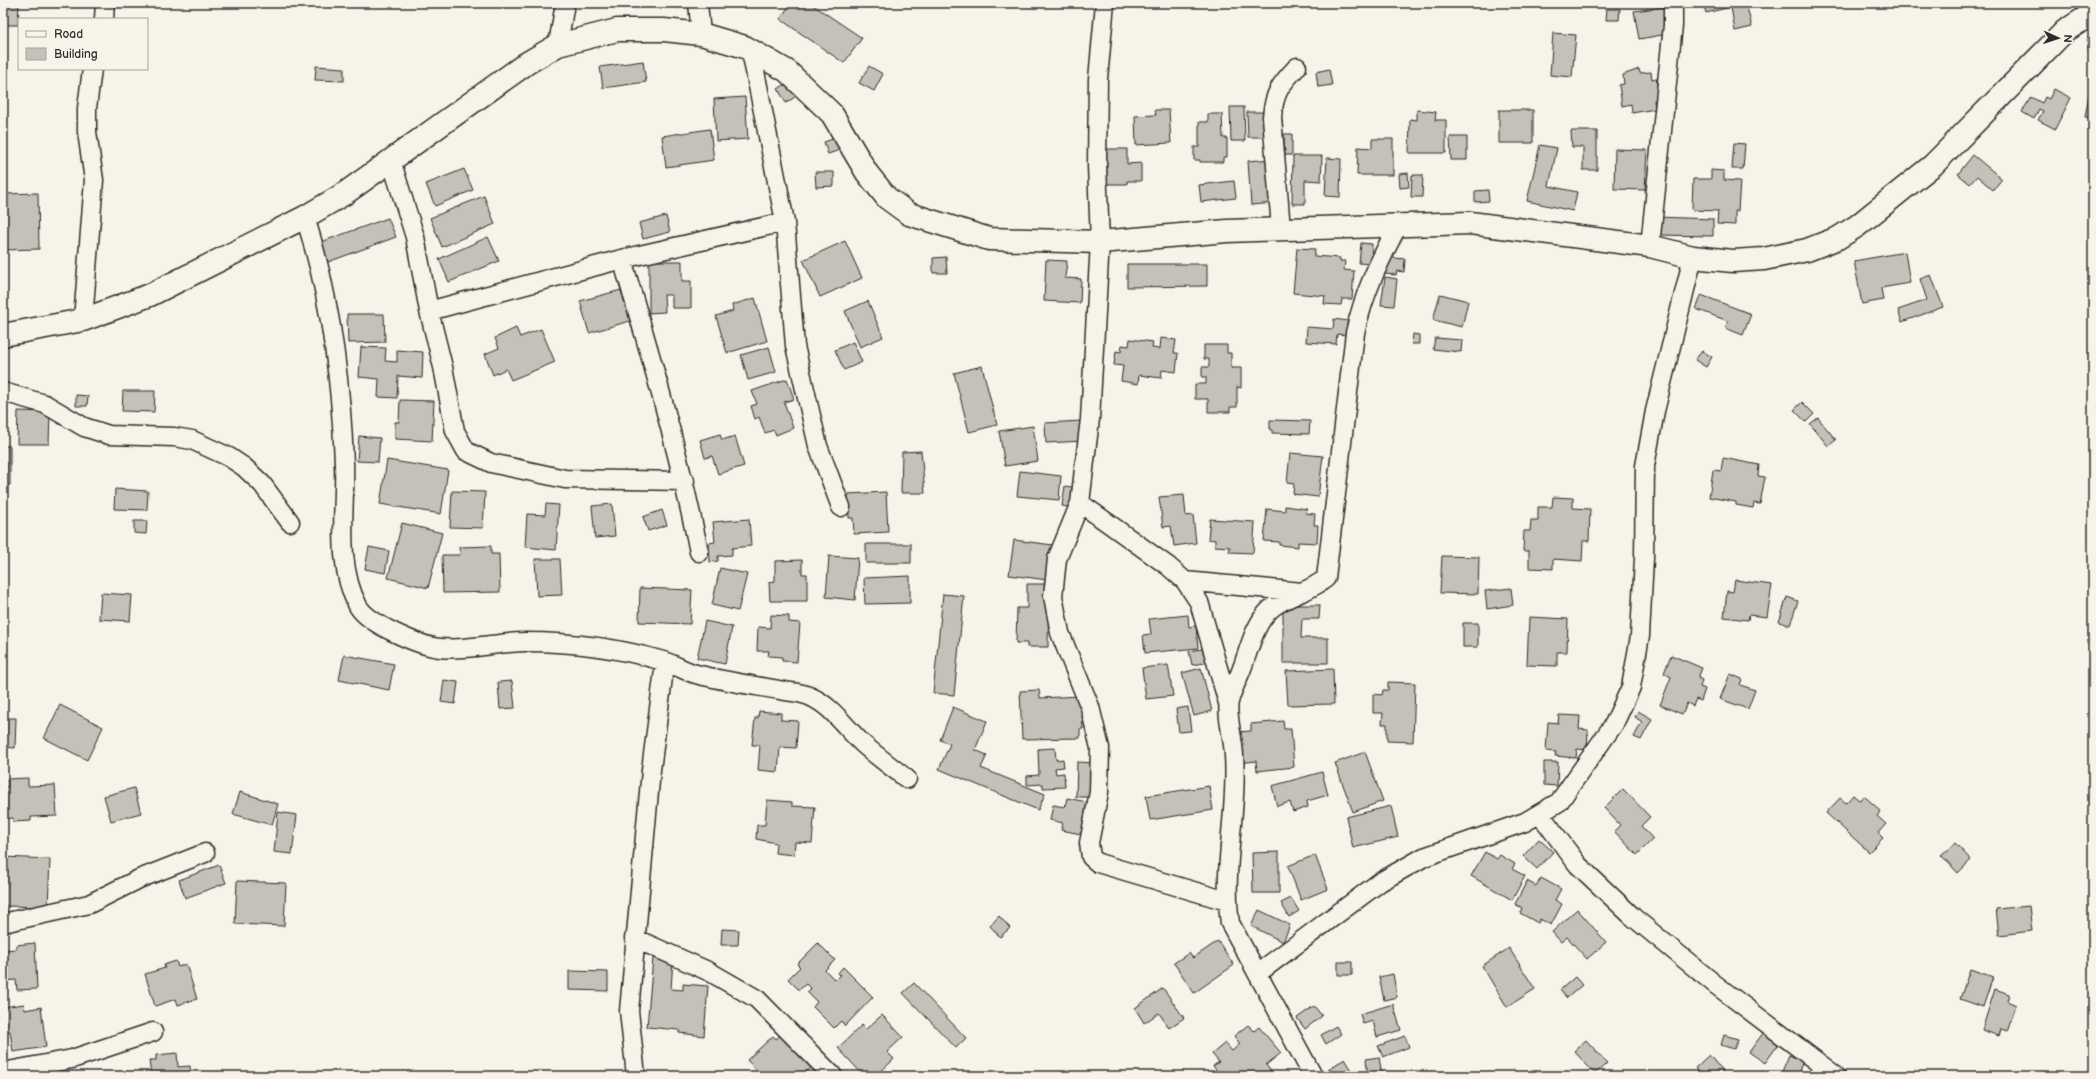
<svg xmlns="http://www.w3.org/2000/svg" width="2096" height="1079" viewBox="0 0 2096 1079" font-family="'Balsamiq Sans',sans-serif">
<rect width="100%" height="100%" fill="#f7f3e8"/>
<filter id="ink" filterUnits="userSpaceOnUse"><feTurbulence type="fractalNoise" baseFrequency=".025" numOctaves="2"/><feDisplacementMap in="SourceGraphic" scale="8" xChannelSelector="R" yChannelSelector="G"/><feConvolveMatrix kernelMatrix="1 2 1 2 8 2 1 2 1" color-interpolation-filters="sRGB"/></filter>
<g filter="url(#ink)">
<!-- building -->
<path fill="#c4c1b9" stroke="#2b2b2b" d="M3,3H19L18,25H3Z
M587,3H608L607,6L587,5Z
M642,3H679V8Z
M791,3H810L862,38L844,63L780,19Z
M1703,3H1746L1752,27L1735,31L1731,7L1706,13Z
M1664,7L1668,34L1639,39L1634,11Z
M1607,9H1620L1619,20H1606Z
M1553,33L1576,35L1572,77L1550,75Z
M2093,38V52H2089L2087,39Z
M643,61L646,82L603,88L600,67Z
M316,66L344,68V81L315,80Z
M869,66L883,74L874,91L859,83Z
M1329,69L1332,85L1318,87L1316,72Z
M1639,69L1640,73L1651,72L1652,79L1656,78L1659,99L1654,100L1655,109L1632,113L1631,104L1622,106L1619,85L1624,84L1623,75Z
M790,81L798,95L786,103L778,89Z
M2054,89L2071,98L2055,129L2038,120L2043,111L2039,109L2034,119L2022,112L2031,97L2042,103L2045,97L2049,99Z
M2089,95L2093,96V118L2085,117Z
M745,97L748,139L716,141L714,99Z
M1230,107H1244L1245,141H1231Z
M1155,110H1169L1171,143L1136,145L1135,116L1156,115Z
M1417,110L1436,112L1435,120H1446V153H1409L1410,119L1417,120Z
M1499,110H1533V143H1499Z
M1247,112H1269V137H1248Z
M1208,114H1222L1223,138H1227V157H1223V162H1200V160H1194V147H1199V122H1208Z
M710,129L714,160L666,167L662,136Z
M1571,131H1597V170H1583V147H1572Z
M1284,134H1292V155H1284Z
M1450,137H1467V160H1451Z
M836,138L840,150L828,154L824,142Z
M1372,139H1393V175H1357L1358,147L1372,148Z
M1734,143L1745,144L1743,169H1732Z
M1540,145L1557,148L1549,186L1577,192L1573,211L1527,201Z
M1106,149H1127V164L1141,163V181H1127V184H1106Z
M1615,149L1647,150L1645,190L1614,189Z
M1973,155L2002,179L1993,190L1977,176L1970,184L1958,174Z
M1293,156H1322L1321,181L1305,180V204H1292Z
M1327,158L1341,159L1340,197L1325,196Z
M1272,159L1275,203L1251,205L1248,161Z
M464,169L473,190L435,206L426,184Z
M1711,170L1724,171V180L1740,181L1738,211H1735V225L1717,224L1718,211L1692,210L1693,179H1711Z
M815,172H834V186L816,187Z
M1408,173L1409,187L1400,188L1399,174Z
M1412,175H1423L1422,197H1411Z
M1234,181L1236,198L1201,202L1199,185Z
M1488,190L1489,201L1475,202V191Z
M38,193L39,249L3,250V194Z
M484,196L495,224L442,247L430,218Z
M666,216L670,232L643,239L639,223Z
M1656,217L1713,219V236L1656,235Z
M388,218L396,237L328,262L321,242Z
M488,237L499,261L449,282L439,259Z
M845,241L862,278L820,297L803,260Z
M1361,243L1372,244L1371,264L1359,263Z
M1297,248L1315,249L1314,256L1340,258V261H1345L1344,270L1354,271L1352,299H1342L1341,305L1324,304L1325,296L1293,293Z
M1905,252L1910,283L1881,288L1883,300L1862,304L1854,261Z
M946,257L947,273H933V258Z
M1384,257L1405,259L1404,272L1397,271L1396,275L1383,274Z
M1046,260L1067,261L1065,278L1081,279L1080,303L1044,301Z
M649,261H682V281H691V308H672V295H664L665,312L649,313Z
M1127,264H1207V286L1127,287Z
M1931,275L1943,307L1902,322L1898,310L1927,300L1920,279Z
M1385,277L1397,279L1394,306L1381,305Z
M625,289L633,320L589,333L580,301Z
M1440,294L1468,301L1462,327L1433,320Z
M1701,295L1751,314L1743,335L1725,328L1728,321L1696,309Z
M755,298L767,341L727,353L716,316L733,311L732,305Z
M868,301L883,337L860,347L845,311Z
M347,314H384L385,342L348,343Z
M1334,319L1348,321L1346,335L1337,334L1336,344L1306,342L1307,327L1333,329Z
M516,328L520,337L541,329L555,362L511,380L506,369L493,375L485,354L499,348L495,338Z
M1413,334L1419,335V344H1412Z
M1161,338L1176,340L1174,353H1178L1176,372L1162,370L1161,378L1139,375L1138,384L1121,381L1123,366L1114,365L1116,351L1121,352L1122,345L1129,346L1130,339L1153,342L1152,348L1160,349Z
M1435,338L1462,340L1461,352L1433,349Z
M853,342L862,362L844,370L835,350Z
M1204,345H1227V353H1231V368H1241V388L1237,387V407H1230V412H1208V399H1195V384H1206V377H1202V367H1209V359H1204Z
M361,347L386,348L385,361L397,362V350L423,352L422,378L398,376L397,398L378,397L379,379L359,377Z
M769,347L776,372L748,380L741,355Z
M1702,351L1712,357L1706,367L1695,360Z
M982,366L997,425L969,432L954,373Z
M787,379L794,399L784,402L793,428L776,435L774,430L765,433L759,417L755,419L751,406L757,404L752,391Z
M123,391H155L154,412L122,411Z
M76,395L88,396L87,406H76Z
M400,400L434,401L432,441L395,439V422H399Z
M1802,402L1814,414L1806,422L1794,410Z
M18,411L50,412L49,444H17Z
M1818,418L1836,440L1828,446L1810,424Z
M1270,420L1310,421L1309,434L1272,433V429H1270Z
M1082,421L1083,441L1046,443L1045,423Z
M1033,426L1038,461L1005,466L999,431Z
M720,434L722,440L735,436L744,466L718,474L712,456L705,458L700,440Z
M359,436L380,438L378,462L357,461Z
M3,446H10V485H3Z
M921,451L925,493H901L902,452Z
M1290,453L1323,456L1318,497L1293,494L1294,484L1287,483Z
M1723,458L1759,465L1758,476L1765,477L1760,504L1754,503L1753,508L1736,505V502L1709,497L1713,470L1721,471Z
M387,460L448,470L441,514L380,504Z
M1020,471L1061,476L1059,500L1017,496Z
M1065,486L1077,488L1074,508L1062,506Z
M115,489L148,491L147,510L114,509Z
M452,491L485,492L483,528L450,527Z
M886,492L888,532L854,534L853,518H849L848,494Z
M1184,495L1186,516L1193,515L1196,543L1174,546L1171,526L1163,527L1159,497Z
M1553,497L1573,498V508L1590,509L1589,541H1583L1582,561L1553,559V569L1529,568V551H1523L1524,531H1530L1531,520H1538V507H1552Z
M546,504L559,505L556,550L525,547L527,514L545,515Z
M612,504L615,536L595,538L592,506Z
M1285,506L1307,509L1306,513L1315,514L1314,525H1318L1317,543L1298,542V547L1279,545V542L1264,541L1267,509L1285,511Z
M662,510L667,525L648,531L643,517Z
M749,519L751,546L732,548V555L718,556V561L710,562L709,543L715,542L713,522Z
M1210,519L1255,522L1253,553L1229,552L1230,547L1215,546V540L1208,539Z
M134,521H147L146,534L134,533Z
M402,523L442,533L428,588L388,578Z
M1014,540L1053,545L1048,580L1009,575Z
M866,544H911V563H866Z
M491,546V554H499L500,592L443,593L442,555H460L459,547Z
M369,547L389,551L385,573L365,569Z
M829,556L858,558L855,600L826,597Z
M1442,556L1479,557L1478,594L1440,593Z
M535,559H560L562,595L537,596Z
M802,560V574H807V601H770L769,582L775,581V561Z
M720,568L747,574L738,611L712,605Z
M910,576V603L865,604L864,578Z
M1735,580L1772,585L1767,617L1749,615L1748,620L1724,617L1727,591L1733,592Z
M1027,584H1049L1048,647H1027V643H1016L1017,608H1027Z
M640,588L692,590L690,624L639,622Z
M1511,588L1513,605L1487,609L1485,591Z
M101,593L132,595L130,621L99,619Z
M943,594L964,596L954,695L933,693Z
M1787,597L1798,601L1790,625L1779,622Z
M1283,605H1320L1319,619H1302L1301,638H1328V663H1283Z
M771,615L789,616V622L800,623L797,662L782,661V657L768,656L769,651H757L758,627L770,628Z
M1188,615L1189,627L1196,626L1198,648L1145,653L1143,635L1151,634L1149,619Z
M1529,617L1568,619L1567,652H1557V666L1527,665Z
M705,621L732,627L725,664L697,658Z
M1463,623H1478V647H1463Z
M1208,648L1210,662L1192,665L1189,651Z
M344,655L394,664L389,690L339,680Z
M1671,655L1702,668L1698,678L1702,680L1700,687L1705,689L1701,701L1696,699L1693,706L1687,703L1682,714L1660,705L1671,677L1664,673Z
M1168,665L1173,696L1146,699L1142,668Z
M1201,668L1212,711L1194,716L1182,673Z
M1333,669L1334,704L1288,705L1286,671Z
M1730,674L1742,679L1740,685L1755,690L1748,709L1720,699Z
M444,680L458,682L455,704L441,702Z
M512,681L515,708L500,709L498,682Z
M1388,682L1415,683L1413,742L1387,741V724H1382L1383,713H1373V694L1382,695L1383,690H1388Z
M1039,690L1040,698L1081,696L1083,729H1080V738L1022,739L1020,691Z
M60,705L103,727L87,760L44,738Z
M953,707L987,721L975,750L987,755L981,768L1045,794L1038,810L939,769L950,744L940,740Z
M1188,707L1191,731L1179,732L1176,709Z
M759,711L781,713V720L798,721L796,748L780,747L778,772L758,770L760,745H752L755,718H758Z
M1638,711L1652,719L1641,740L1634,737L1642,722L1635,717Z
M1559,715L1580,716L1579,729L1588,730L1587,750L1577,749L1576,758L1555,756L1556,752L1546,751L1548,722L1558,723Z
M3,718H16L15,748L3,747Z
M1283,721L1284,729H1291L1294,767L1257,771L1256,761L1238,763L1236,732L1251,731V724Z
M1055,748L1056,760L1063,759L1064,767L1055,768L1056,774L1064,773L1065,787L1043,788V784L1027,785V776L1039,775L1038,749Z
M1365,752L1383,801L1353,812L1335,763Z
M1077,762L1095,763L1090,797H1076Z
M1544,762H1558L1557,786L1544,785Z
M1322,772L1328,795L1307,801L1308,807L1293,812L1290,802L1277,806L1272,786Z
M28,778V786L55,785L57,816L31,817V821L13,822V818L3,819V787H8L7,779Z
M1209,786L1213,810L1150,820L1146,796Z
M134,788L141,813L111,821L104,796Z
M1623,789L1650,817L1641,826L1653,839L1637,855L1614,831L1620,825L1604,808Z
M240,792L278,804L272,825L233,814Z
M1853,795L1860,801L1864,796L1881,811L1877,816L1886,824L1878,833L1883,838L1869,852L1826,813L1840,798L1846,803Z
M1067,798L1087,802L1081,834L1061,830L1063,823L1050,820L1053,805L1065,807Z
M767,800L792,802V806L815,807L812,843L795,842L794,855L775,853L776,843L756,839L757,825H765Z
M1391,806L1398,837L1353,848L1346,817Z
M278,812L297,815L292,854L274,852Z
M1539,839L1553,852L1537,869L1523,856Z
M1955,843L1971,860L1958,873L1941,855Z
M1279,852V893H1253L1252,853Z
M1485,852L1497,859L1500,855L1515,864L1512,869L1525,876L1512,900L1471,876Z
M1315,855L1328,889L1301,900L1288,866Z
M3,857L50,859L48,907L3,906Z
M219,865L226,883L185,898L179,880Z
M1541,878L1561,889L1555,900L1562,904L1551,925L1540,919L1538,923L1520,913L1522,908L1515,904L1527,881L1536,886Z
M237,881L286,883L284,926L235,924Z
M1291,898L1299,911L1289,917L1281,903Z
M2029,906L2032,931L1999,935L1996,909Z
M1577,909L1606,942L1587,959L1567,937L1561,942L1552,932Z
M1259,910L1290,925L1283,942L1251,926Z
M999,916L1010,928L1000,937L990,926Z
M722,929L739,930L738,945H721Z
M1218,941L1234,965L1194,993L1174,963L1189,953L1193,958Z
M35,943L37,989L17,990L16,980L3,981V950L16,949V945Z
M818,943L835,960L825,970L835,980L840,975L838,973L843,967L873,997L845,1026L841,1021L834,1028L813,1007L817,1002L807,992L811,989L806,984L799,990L788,979L800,967L797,964Z
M1509,948L1535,989L1507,1007L1482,966Z
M653,958L673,959L671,989L683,990V984L708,986L704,1036L679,1033V1030L647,1027Z
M176,961L178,967L186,964L197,999L178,1005L176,999L155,1006L145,974L165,968L164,965Z
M1338,962H1352V975H1338Z
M1970,969L1993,977L1983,1007L1960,999Z
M569,971L608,972V991L569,990Z
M1393,974L1397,997L1384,1000L1379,977Z
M1575,977L1582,985L1567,998L1560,990Z
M914,983L966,1038L956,1048L903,993Z
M1163,988L1184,1018L1169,1028L1159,1013L1144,1023L1135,1008Z
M1995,989L2009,994L2007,1001L2016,1005L2007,1031L2001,1029L1999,1036L1982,1030Z
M24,1004L25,1010L41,1007L46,1047L13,1052L10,1031L3,1032V1007Z
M1393,1004L1401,1030L1377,1037L1373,1021L1363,1024L1360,1014Z
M1314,1006L1322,1016L1305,1029L1297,1018Z
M882,1015L903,1037L887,1052L894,1059L876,1076H864L838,1048L862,1025L866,1029Z
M1248,1025L1254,1031L1259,1027L1281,1053L1266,1065L1272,1073L1268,1076H1221L1213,1066L1219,1062L1212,1054L1225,1043L1232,1051L1240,1044L1234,1036Z
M1336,1026L1341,1034L1326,1044L1321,1035Z
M1767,1028L1782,1039L1765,1063L1749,1052Z
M783,1033L813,1066L802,1076L775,1074L762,1076L747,1060L773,1036L776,1039Z
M1724,1035L1738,1039L1734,1049L1721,1045Z
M1405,1036L1409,1047L1383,1057L1378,1046Z
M1586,1040L1607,1063L1595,1074L1574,1051Z
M177,1053L178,1067L190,1066L191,1076H151L149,1060H156V1055Z
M1709,1055L1725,1074L1722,1076H1702L1695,1068Z
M1789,1055L1803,1061L1797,1076H1780Z
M1379,1057L1382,1076H1368L1366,1059Z
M1345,1059L1353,1072L1346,1076H1332L1328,1069Z
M61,1075L96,1076H61Z"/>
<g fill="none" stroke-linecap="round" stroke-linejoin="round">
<!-- street casing -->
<g stroke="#2b2b2b" stroke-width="21">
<path id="street" d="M698,3L701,34
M1105,3L1098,79L1097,165L1100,242L1090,419L1080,503L1057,559L1053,596L1060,633L1090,707L1100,748L1099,792L1089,843L1091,857L1098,863L1227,901
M104,19L105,3
M558,45L565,3
M751,51L785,222L795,346L818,446L841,507
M391,160L415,237L429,311L443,367L455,431L466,451L491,463L565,479L685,481
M305,217C330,295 341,380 344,463C346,509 335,563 358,606C368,624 420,646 440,648C469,651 497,642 525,642C571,642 619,648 663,661C674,664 684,671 696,674C723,681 751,685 779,690C789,692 800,692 809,696C833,706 845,728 864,745C878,757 893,768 907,779
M1281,229L1272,117C1274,92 1281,84 1297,67
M1650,246L1673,25V3
M622,259C651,356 679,453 699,552
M429,311L622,259L785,222
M83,320L94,180L87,132V108L92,69
M3,392L45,404L84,427L109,435L174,437L192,440L229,457L244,467L262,484L290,522
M1080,503L1168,566L1185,581L1199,602L1228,703
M1185,581L1302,592
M1540,814L1578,865L1633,917L1716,985L1836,1076
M3,923L89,904L139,879L205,853
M634,938L710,972L757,999L833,1076
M1258,973L1380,882L1424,857L1525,822L1559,802L1614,724L1631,687L1640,636L1644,558L1645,466L1655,411L1693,257
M3,1072L72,1059L153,1032
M636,1076L629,1011L651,770L665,662
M1313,1076L1230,923C1222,867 1238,812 1234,756C1234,743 1226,713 1229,702C1231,692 1237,681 1241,671C1248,653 1253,630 1265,615C1280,596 1308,594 1326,578L1355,333C1364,292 1379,262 1398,225"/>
</g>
<!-- secondary casing -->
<g stroke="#2b2b2b" stroke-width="25">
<path id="secondary" d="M3,335L83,320L150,295L305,217L344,194L527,63L558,45L617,30H664L701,34L745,47L787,71L832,114L867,173L887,198L909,214L989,239L1100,242L1227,231L1470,223L1650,246L1693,257L1733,261L1764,259L1807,250L1838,238L1857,226L1933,165L2065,31L2093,13"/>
</g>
<!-- street -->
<use href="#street" stroke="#f7f3e8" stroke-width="18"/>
<!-- secondary -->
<use href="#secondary" stroke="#f7f3e8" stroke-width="22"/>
</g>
</g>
<!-- margin -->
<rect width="2096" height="1079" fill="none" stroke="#f7f3e8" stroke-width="16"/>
<rect x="8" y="8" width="2080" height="1063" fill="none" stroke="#2b2b2b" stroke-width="1.5" filter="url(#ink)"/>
<!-- legend -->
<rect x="18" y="18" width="130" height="52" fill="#f7f3e8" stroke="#a5a39c"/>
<rect x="26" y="31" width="20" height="6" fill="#f7f3e8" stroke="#a5a39c"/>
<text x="54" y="38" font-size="12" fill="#2b2b2b">Road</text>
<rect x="26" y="48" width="20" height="12" fill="#c4c1b9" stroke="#a5a39c"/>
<text x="54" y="58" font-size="12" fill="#2b2b2b">Building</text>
<!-- north arrow -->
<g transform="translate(2058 38) rotate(93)" stroke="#f7f3e8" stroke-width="3" paint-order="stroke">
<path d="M0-3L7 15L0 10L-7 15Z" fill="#2b2b2b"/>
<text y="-6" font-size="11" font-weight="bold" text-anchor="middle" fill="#2b2b2b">N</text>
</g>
</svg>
